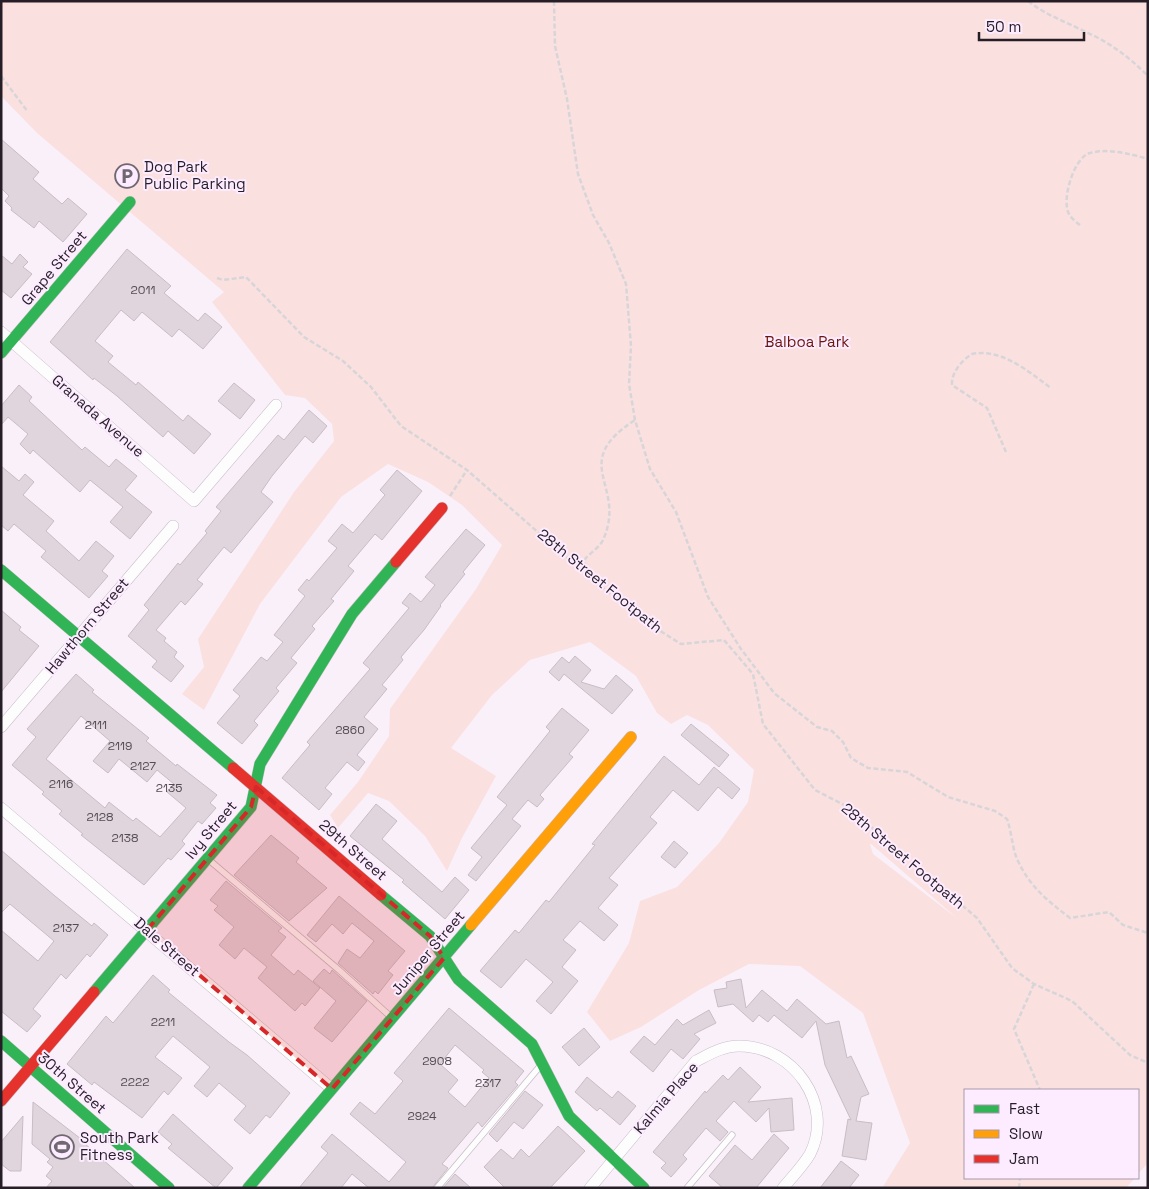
<svg xmlns="http://www.w3.org/2000/svg" width="1149" height="1189" viewBox="0 0 1149 1189" font-family="'Space Grotesk',sans-serif">
<rect width="100%" height="100%" fill="#faf0fa"/>
<!-- green -->
<path fill="#fbe0e0" fill-rule="evenodd" d="M1,1H1148V1163L1138,1174V1090H965V1178H1135L1126,1188H882L910,1143L863,1013L800,966L749,964L699,990L641,1027L610,1041L587,1012L629,943L640,901L677,887L719,843L748,802L754,770L708,725L687,715L671,724L657,713L636,676L590,642L530,660L492,695L451,748L496,776L462,838L447,871L425,836L389,801L368,793L338,828L330,815L358,782L389,736L390,709L476,589L502,545L462,505L428,482L388,464L341,497L260,604L204,710L182,694L204,667L198,639L294,492L334,441L332,424L305,398L285,395L212,302L224,292L37,133L1,96ZM870,844H871L958,919L873,854Z"/>
<!-- building -->
<path fill="#e0d5dc" stroke="#c8bdc4" fill-rule="evenodd" d="M1,139L39,172L33,179L62,204L68,198L87,214L63,242L39,221L34,228L11,210L12,208L5,201L9,196L1,188Z
M127,249L171,286L164,293L198,321L205,313L222,327L203,349L179,329L172,337L142,312L134,321L121,310L95,341L113,356L108,362L136,385L138,382L183,421L188,415L211,434L194,454L168,431L163,437L117,396L94,378L93,380L50,342Z
M20,254L28,262L23,267L32,274L11,298L1,290V255L12,264Z
M234,383L255,400L240,419L218,401Z
M19,385L32,397L29,401L82,450L85,447L109,467L116,459L137,476L125,490L152,512L130,539L110,522L123,507L90,480L80,492L33,450L30,454L20,444L28,434L8,417L1,425V406Z
M309,410L327,426L313,443L305,436L272,476L261,492L273,502L231,553L224,547L197,580L203,584L185,605L181,601L156,630L166,638L164,641L177,652L174,657L184,666L171,682L152,667L157,661L128,636L149,610L144,605L178,563L180,565L207,533L205,531L221,511L216,507L278,435L284,440Z
M1,466L19,481L25,474L34,482L23,495L54,521L46,531L79,561L96,541L114,556L102,571L108,576L89,598L41,557L46,551L14,524L8,531L1,525Z
M397,470L422,491L382,540L375,534L348,566L354,571L331,599L334,601L312,626L315,629L291,658L297,663L276,688L279,691L254,721L258,725L242,744L217,723L240,696L233,690L261,657L267,661L283,642L274,635L305,596L298,590L307,579L309,581L337,548L328,541L342,524L353,533L385,495L380,490Z
M466,529L485,545L463,572L465,574L440,605L441,606L424,630L401,657L403,660L382,685L387,689L364,717L378,729L357,755L365,762L358,771L347,762L325,788L332,794L319,810L282,778L310,745L307,742L370,669L363,663L409,608L402,603L410,593L421,602L435,585L425,577Z
M1,610L21,627L19,630L39,646L1,692Z
M575,656L591,670L581,682L604,689L616,675L633,690L612,714L564,674L559,681L549,672L562,657L569,663Z
M76,674L94,690L92,692L149,738L146,741L176,766L177,764L217,795L210,803L216,808L202,824L198,821L182,841L185,844L171,860L168,858L144,885L81,835L83,834L59,814L62,811L42,794L44,792L12,765L36,737L27,729ZM81,716L110,741L93,761L108,773L119,759L147,782L157,770L174,784L167,792L186,808L160,837L136,818L133,821L109,802L105,808L46,759Z
M562,708L589,730L569,754L573,757L540,795L544,799L537,807L528,800L512,819L521,826L476,881L468,875L482,857L471,848L507,805L497,797L550,731L546,727Z
M691,724L729,755L719,767L681,735Z
M664,756L699,785L714,767L740,789L732,799L718,787L698,811L673,790L650,817L657,823L609,878L618,885L598,908L618,925L604,941L580,921L563,940L576,950L562,967L578,981L551,1014L536,1001L553,982L526,959L501,988L480,971L515,930L519,933L546,900L549,902L595,845L592,844Z
M376,804L397,821L382,839L442,892L455,877L469,890L445,919L402,882L404,880L350,836Z
M271,835L299,858L296,862L327,888L289,921L234,875Z
M674,841L688,853L675,868L661,857Z
M1,850L55,896L92,926L94,923L108,935L90,957L87,954L66,979L61,974L33,1009L41,1016L27,1032L1,1011V930L38,961L54,941L10,904L1,913Z
M226,881L282,928L278,931L286,937L271,955L294,975L298,970L320,988L305,1006L302,1003L295,1011L258,978L267,967L244,948L235,959L219,945L234,927L214,910L218,906L210,900Z
M339,896L405,951L388,971L393,975L378,994L375,991L373,994L338,963L347,949L360,958L374,941L352,923L343,934L332,924L316,942L307,935Z
M324,969L330,974L332,970L367,1001L332,1042L314,1028L336,1001L313,981Z
M153,975L170,990L168,992L229,1042L247,1055L290,1093L270,1118L266,1115L250,1134L234,1120L246,1106L219,1083L207,1097L194,1086L210,1067L173,1036L155,1057L182,1078L168,1095L164,1091L142,1118L94,1082L92,1085L67,1064L106,1016L113,1023Z
M741,979L746,1008L762,990L787,1011L797,999L826,1024L839,1021L847,1058L851,1056L869,1094L861,1097L856,1121L872,1123L866,1160L842,1156L848,1119L851,1120L825,1065L816,1021L802,1038L774,1015L768,1022L759,1015L753,1022L733,1004L718,1007L714,990L727,988L726,982Z
M449,1008L524,1071L515,1082L518,1085L482,1127L478,1122L442,1164L448,1168L432,1188H369L352,1174L341,1188H299L328,1153L321,1147L332,1134L389,1182L406,1162L350,1114L360,1102L375,1114L403,1081L394,1073ZM455,1045L484,1070L482,1072L489,1078L465,1107L448,1092L458,1080L440,1064Z
M709,1010L716,1023L694,1034L700,1039L683,1059L671,1049L653,1072L630,1052L644,1036L655,1045L677,1019L683,1025Z
M584,1028L600,1047L579,1066L562,1047Z
M740,1067L761,1087L748,1102L792,1098L794,1130L771,1132L769,1108L756,1122L734,1101L716,1121L728,1132L720,1141L706,1128L683,1155L687,1159L671,1177L661,1168L666,1163L653,1152L705,1091L706,1093L723,1075L728,1080Z
M587,1077L612,1098L618,1091L636,1106L620,1125L600,1108L597,1111L575,1092Z
M525,1091L543,1105L523,1129L514,1122L497,1142L489,1134Z
M33,1102L85,1142L84,1143L135,1188H46L52,1181L46,1176L53,1167L47,1162L50,1159L32,1144Z
M173,1114L233,1168L216,1188L168,1148L172,1144L158,1132Z
M23,1116L21,1171H10L1,1164V1142Z
M558,1126L585,1151L550,1188H505L484,1167L501,1149L513,1159L521,1149L529,1157Z
M774,1134L789,1148L756,1188H723L709,1176L735,1145L752,1160Z
M841,1161L859,1175L849,1188H820Z
M455,1174L471,1188H443Z"/>
<g fill="none" stroke-linecap="round" stroke-linejoin="round">
<!-- lane casing -->
<g stroke="#c7bec7" stroke-width="7">
<path id="lane" d="M209,860L339,970L391,1017
M437,1188L541,1065
M687,1188L732,1135"/>
</g>
<!-- street casing -->
<g stroke="#c7bec7" stroke-width="12">
<path id="street" d="M1,332L194,501L276,405
M1,727L173,526
M1,808L332,1089
M590,1188L696,1061C710,1054 723,1046 739,1046C793,1046 835,1104 810,1154C803,1166 792,1177 783,1188"/>
</g>
<!-- fast casing -->
<g stroke="#c7bec7" stroke-width="12">
<path id="fast" d="M1,353L130,202
M1,570L233,768
M381,895L430,936L458,979L532,1044L569,1116L644,1188
M94,992L251,807L260,764L352,614L396,562
M1,1041L169,1188
M248,1188L471,925"/>
</g>
<!-- slow casing -->
<g stroke="#c7bec7" stroke-width="12">
<path id="slow" d="M471,925L631,737"/>
</g>
<!-- jam casing -->
<g stroke="#c7bec7" stroke-width="12">
<path id="jam" d="M396,562L442,508
M233,768L381,895
M1,1101L94,992"/>
</g>
<!-- path -->
<path stroke="#d8d5d8" stroke-width="2.5" stroke-dasharray="5 2.5" stroke-linecap="butt" d="M554,1L555,46L567,99L578,174L593,215L609,243L626,284L631,346L629,384L635,420L650,469L676,512L708,597L741,649L774,693L817,727L832,731L843,742L851,758L868,768L907,772L948,797L995,811L1007,819C1012,833 1012,849 1018,861C1030,887 1048,901 1070,918L1109,912L1123,925L1148,933
M1028,1C1047,16 1069,23 1090,34C1112,44 1131,59 1148,76
M1,76L28,112
M1080,225C1076,222 1071,218 1069,214C1061,200 1074,157 1090,153C1108,148 1131,154 1148,159
M217,278L223,280L246,277L304,337L343,361L371,387L401,426L467,470L588,576L646,622L681,644L724,640L753,674L763,724L815,790L848,807L977,918L1012,968L1034,984L1072,1001L1130,1055L1148,1063
M1006,452L987,408L952,385C951,373 962,360 972,354C1002,348 1029,372 1051,388
M450,496L467,470
M587,575L585,568V559C590,553 600,547 603,540C628,485 567,464 635,420
M1034,984L1014,1029L1040,1090
M1019,1188L1020,1178"/>
<!-- lane -->
<use href="#lane" stroke="#fefdfe" stroke-width="5.5"/>
<!-- street -->
<use href="#street" stroke="#fefdfe" stroke-width="11"/>
<!-- fast -->
<use href="#fast" stroke="#30b455" stroke-width="11"/>
<!-- slow -->
<use href="#slow" stroke="#ff9f0a" stroke-width="11"/>
<!-- jam -->
<use href="#jam" stroke="#e5322d" stroke-width="11"/>
</g>
<!-- marked area -->
<path fill="#d62828" fill-opacity="0.2" stroke="#d62828" stroke-width="4" stroke-dasharray="10 6" stroke-linejoin="round" d="M256,787L430,936L444,958L332,1089L147,930L251,807Z"/>
<!-- icons -->
<defs>
<g id="parking-ring" transform="scale(1.25)"><circle r="9.5" fill="#fdebff" stroke="#706871" stroke-width="1.5"/><path d="M-3.5-5.5H1a3.5 3.5 0 0 1 0 7H-1V5.5H-3.5ZM-1-3.4V-.6H.8a1.4 1.4 0 0 0 0-2.8Z" fill="#706871"/></g>
<g id="stadium-ring" transform="scale(1.25)"><circle r="9.5" fill="#fdebff" stroke="#706871" stroke-width="1.5"/><path d="M0-5a6.5 5 0 1 0 0 10a6.5 5 0 1 0 0-10ZM-3.5-1.8h7v3.6h-7Z" fill="#706871"/></g>
</defs>
<g fill-rule="evenodd">
<use href="#parking-ring" x="127" y="176"/>
<use href="#stadium-ring" x="62" y="1147"/>
</g>
<g text-anchor="middle" stroke-width="4" stroke-linejoin="round" paint-order="stroke">
<!-- number labels -->
<g font-size="12" fill="#544c54">
<text x="143" y="294">2011</text>
<text x="96" y="729">2111</text>
<text x="350" y="734">2860</text>
<text x="120" y="750">2119</text>
<text x="143" y="770">2127</text>
<text x="61" y="788">2116</text>
<text x="169" y="792">2135</text>
<text x="100" y="821">2128</text>
<text x="125" y="842">2138</text>
<text x="66" y="932">2137</text>
<text x="163" y="1026">2211</text>
<text x="437" y="1065">2908</text>
<text x="135" y="1086">2222</text>
<text x="488" y="1087">2317</text>
<text x="422" y="1120">2924</text>
</g>
<!-- poi labels -->
<g font-size="15" fill="#261e27" stroke="#fdebff" text-anchor="start">
<text x="144" y="172">Dog Park<tspan x="144" dy="17">Public Parking</tspan></text>
<text x="80" y="1143">South Park<tspan x="80" dy="17">Fitness</tspan></text>
</g>
<!-- street labels -->
<g font-size="15" fill="#261e27" stroke="#fdebff">
<text transform="translate(54 268) rotate(-50)" y="5">Grape Street</text>
<text transform="translate(98 416) rotate(41)" y="5">Granada Avenue</text>
<text transform="translate(600 581) rotate(39)" y="5">28th Street Footpath</text>
<text transform="translate(87 626) rotate(-50)" y="5">Hawthorn Street</text>
<text transform="translate(211 830) rotate(-50)" y="5">Ivy Street</text>
<text transform="translate(353 850) rotate(41)" y="5">29th Street</text>
<text transform="translate(903 856) rotate(40)" y="5">28th Street Footpath</text>
<text transform="translate(167 947) rotate(41)" y="5">Dale Street</text>
<text transform="translate(428 953) rotate(-50)" y="5">Juniper Street</text>
<text transform="translate(72 1083) rotate(41)" y="5">30th Street</text>
<text transform="translate(666 1098) rotate(-49)" y="5">Kalmia Place</text>
</g>
<!-- park labels -->
<g font-size="15" fill="#6c160b" stroke="#fdebff">
<text x="807" y="347">Balboa Park</text>
</g>
</g>
<!-- border -->
<rect width="1149" height="1189" fill="none" stroke="#261e27" stroke-width="5"/>
<!-- legend -->
<rect x="964" y="1089" width="175" height="90" fill="#fdebff" stroke="#a799a9"/>
<rect x="974" y="1105" width="25" height="8" fill="#30b455" stroke="#a799a9"/>
<text x="1009" y="1114" font-size="15" fill="#261e27">Fast</text>
<rect x="974" y="1130" width="25" height="8" fill="#ff9f0a" stroke="#a799a9"/>
<text x="1009" y="1139" font-size="15" fill="#261e27">Slow</text>
<rect x="974" y="1155" width="25" height="8" fill="#e5322d" stroke="#a799a9"/>
<text x="1009" y="1164" font-size="15" fill="#261e27">Jam</text>
<!-- scale -->
<path d="M979 32v8h105v-8" fill="none" stroke="#261e27" stroke-width="2.5"/>
<text x="986" y="32" font-size="15" fill="#261e27" stroke="#fdebff" stroke-width="4" paint-order="stroke">50 m</text>
</svg>
